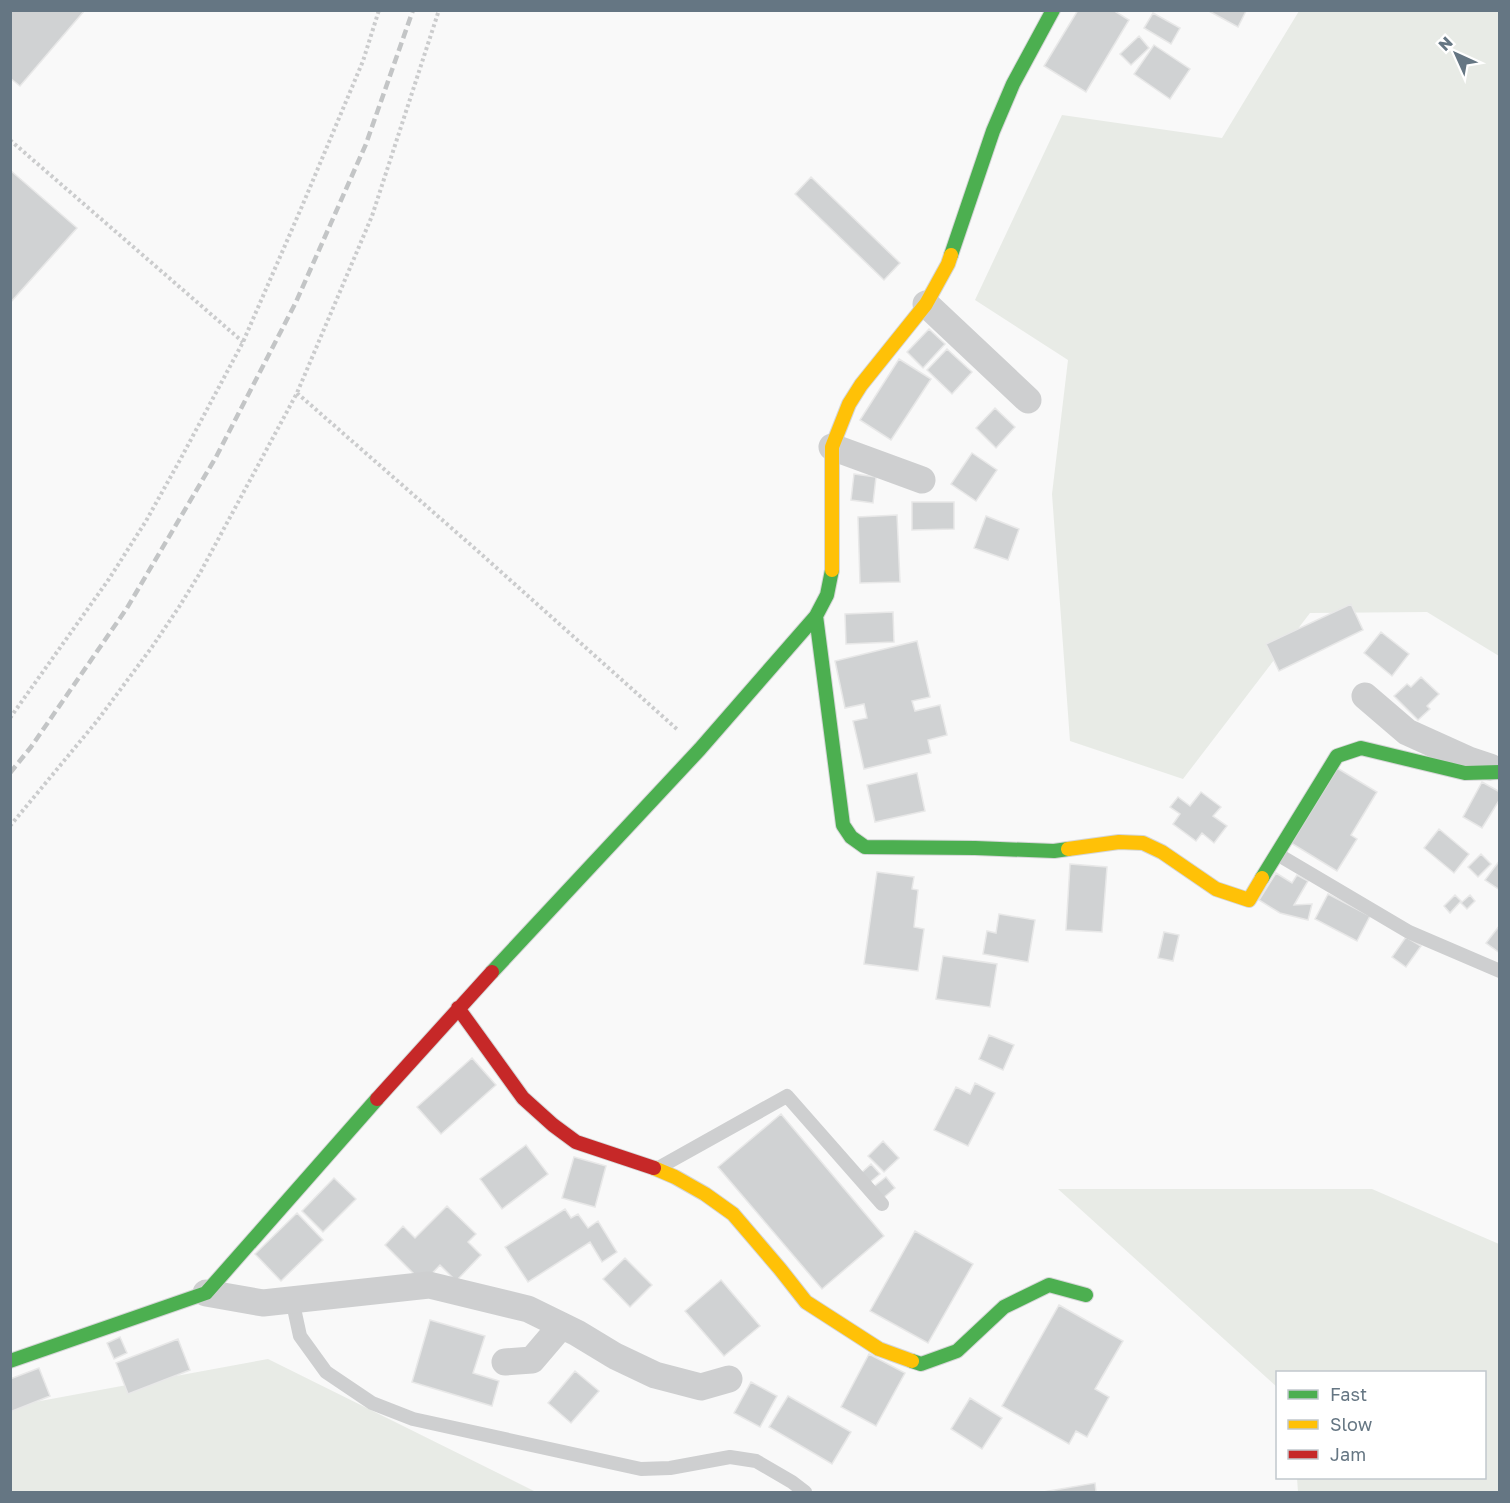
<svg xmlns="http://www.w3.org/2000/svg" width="1510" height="1503" viewBox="0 0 1510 1503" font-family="'Golos Text',sans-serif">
<rect width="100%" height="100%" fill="#f9f9f9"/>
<!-- green -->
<path fill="#e8ebe6" d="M1299,11H1499V656L1427,612L1310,613L1183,779L1070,741L1052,494L1068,360L975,300L1062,115L1222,138Z
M1058,1189H1372L1499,1244V1492H1298L1297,1478H1484V1372H1278L1277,1387Z
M268,1359L536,1492H11L10,1413L13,1406Z"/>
<!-- building -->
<path fill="#d0d2d3" stroke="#e8e8e8" stroke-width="1.5" d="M10,10H85L20,86L10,78Z
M1078,10H1113L1129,20L1086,92L1044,66Z
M1207,10H1246V11L1238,27Z
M1153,13L1180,28L1171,44L1144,28Z
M1139,36L1149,48L1131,65L1120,54Z
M1154,45L1190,69L1170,99L1134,74Z
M10,170L77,228L10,303Z
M811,177L900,263L884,280L795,194Z
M929,329L945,344L923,368L907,352Z
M947,349L972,372L952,394L927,370Z
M899,359L931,379L891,440L860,420Z
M995,408L1015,427L996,448L976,428Z
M972,453L997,470L976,501L951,484Z
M854,474L876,477L873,503L851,500Z
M912,502H954V529L912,530Z
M897,515L900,582L860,583L858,517Z
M986,516L1019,529L1008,560L974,548Z
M1351,604L1363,630L1279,671L1266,644Z
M893,612L894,642L846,644L845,614Z
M1381,632L1409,654L1392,676L1364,653Z
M917,641L930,697L912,701L915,711L940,705L947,735L928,740L931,753L864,769L853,721L867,718L864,704L845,708L835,661Z
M1421,677L1439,694L1427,706L1430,709L1418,720L1394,696L1407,684L1411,687Z
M1337,768L1377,792L1351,835L1357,839L1337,871L1291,843Z
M917,773L925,811L875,822L867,785Z
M1482,782L1500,792V799L1482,828L1463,817Z
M1201,792L1221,807L1213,816L1227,826L1214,843L1202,833L1196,841L1173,824L1180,814L1170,807L1178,797L1190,806Z
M1439,829L1469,854L1454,873L1424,848Z
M1481,854L1491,864L1478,877L1468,867Z
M1500,860V890L1485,880Z
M1070,864L1107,867L1102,932L1066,930Z
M877,872L914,877L912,889L918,890L914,927L924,929L918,971L864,964Z
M1276,873L1292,883L1297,875L1308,881L1294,905L1312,904L1308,920L1280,913L1259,900Z
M1328,894L1370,916L1357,941L1315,919Z
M1455,895L1461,901L1450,913L1444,906Z
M1470,895L1475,901L1467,909L1461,903Z
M999,914L1035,920L1028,962L983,954L987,931L996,933Z
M1500,925V953L1486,943Z
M1164,932L1179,935L1173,961L1158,958Z
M1406,937L1421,946L1406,967L1392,957Z
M943,956L997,964L990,1007L936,999Z
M989,1035L1014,1045L1003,1070L979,1059Z
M472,1058L496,1085L441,1134L417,1107Z
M975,1083L995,1093L968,1146L934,1130L956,1087L970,1094Z
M781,1114L884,1236L822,1289L718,1167Z
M883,1141L899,1158L884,1172L868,1156Z
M526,1145L548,1174L502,1209L480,1179Z
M574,1157L606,1166L595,1207L562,1198Z
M871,1164L880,1174L869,1183L860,1174Z
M886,1177L895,1188L882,1199L872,1188Z
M334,1178L356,1199L323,1232L302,1211Z
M447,1206L476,1234L468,1242L481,1255L456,1281L440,1265L423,1283L385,1245L403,1226L415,1238Z
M565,1209L571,1218L578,1214L588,1228L598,1221L617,1252L602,1262L590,1242L528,1282L505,1247Z
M297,1213L323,1240L281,1281L255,1254Z
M915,1231L973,1264L928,1343L870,1311Z
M625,1258L652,1285L630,1307L603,1279Z
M721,1280L760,1326L724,1356L685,1311Z
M1059,1305L1123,1341L1095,1389L1109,1397L1087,1437L1076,1431L1069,1444L1002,1406Z
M430,1320L485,1336L473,1373L499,1381L492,1406L412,1382Z
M120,1337L127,1353L114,1359L107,1343Z
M178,1339L190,1370L128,1394L116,1363Z
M869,1354L905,1373L876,1426L841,1407Z
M39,1368L50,1396L10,1412V1379Z
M575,1371L599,1391L571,1423L548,1403Z
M751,1382L777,1396L760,1427L734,1413Z
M788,1396L851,1432L832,1464L769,1427Z
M970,1398L1002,1418L982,1449L951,1429Z
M1095,1483L1096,1492H1043Z"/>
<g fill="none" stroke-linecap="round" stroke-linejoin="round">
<!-- fast casing -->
<g stroke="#d5d6d7" stroke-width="16">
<path id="fast" d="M951,255L993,131L1013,84L1053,10
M816,616L843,825L851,837L865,847L975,848L1054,851L1068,849
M1262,878L1337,756L1361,748L1465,773L1500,772
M492,972L700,749L816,616L827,595L832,570
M10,1361L206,1293L377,1099
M912,1361L921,1364L957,1351L1004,1307L1049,1285L1086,1295"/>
</g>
<!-- slow casing -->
<g stroke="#d5d6d7" stroke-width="16">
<path id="slow" d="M832,570V447L849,404L861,385L926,304L948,264L951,255
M1068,849L1119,842L1143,843L1162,852L1216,889L1249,900L1262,878
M654,1168L675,1177L705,1194L733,1214L780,1269L806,1302L879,1349L912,1361"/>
</g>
<!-- jam casing -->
<g stroke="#d5d6d7" stroke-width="16">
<path id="jam" d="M458,1008L523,1098L553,1125L576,1142L654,1168
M377,1099L492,972"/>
</g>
<!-- path -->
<path stroke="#cbcccd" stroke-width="4" stroke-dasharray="3 3" stroke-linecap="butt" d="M10,140L243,342
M297,393L480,553L678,730
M10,718L109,579L146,521L180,460L243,342L303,204L363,61L379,10
M10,826L97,721L152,647L179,607L200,573L297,393L372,216L439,10"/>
<!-- lane -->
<path stroke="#cecfd0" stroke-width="14" d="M1277,854L1409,932L1500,971
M660,1167L787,1096L882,1204
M292,1299L300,1336L326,1372L372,1403L413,1419L641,1469L670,1468L730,1457L756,1461L792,1482L805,1492"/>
<!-- street -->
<path stroke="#cecfd0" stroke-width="27" d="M926,304L1028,400
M832,447L922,480
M1365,696L1407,732L1469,760L1490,767
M206,1293L263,1303L429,1285L528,1309L577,1333L615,1356L655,1375L701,1387L729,1379
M505,1362L532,1360L561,1326"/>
<!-- fast -->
<use href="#fast" stroke="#4caf50" stroke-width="14"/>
<!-- slow -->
<use href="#slow" stroke="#ffc107" stroke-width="14"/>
<!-- jam -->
<use href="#jam" stroke="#c62828" stroke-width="14"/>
<!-- rail -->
<path stroke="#c3c5c6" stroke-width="4.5" stroke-dasharray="9 4.5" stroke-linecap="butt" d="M10,773L31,747L127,608L216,457L296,302L366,144L413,10"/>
</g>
<!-- border -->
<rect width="1510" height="1503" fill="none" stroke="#657683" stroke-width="24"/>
<!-- legend -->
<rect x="1276" y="1371" width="210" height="108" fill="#ffffff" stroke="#c1c8cd" stroke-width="1.5"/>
<rect x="1288" y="1390" width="30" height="9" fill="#4caf50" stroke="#c1c8cd" stroke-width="1.5"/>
<text x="1330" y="1401" font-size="18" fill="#657683">Fast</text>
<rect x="1288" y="1420" width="30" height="9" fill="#ffc107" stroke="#c1c8cd" stroke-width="1.5"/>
<text x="1330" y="1431" font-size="18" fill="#657683">Slow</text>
<rect x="1288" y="1450" width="30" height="9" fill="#c62828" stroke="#c1c8cd" stroke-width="1.5"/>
<text x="1330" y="1461" font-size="18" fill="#657683">Jam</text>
<!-- north arrow -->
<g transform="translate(1456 54) rotate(315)" stroke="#ffffff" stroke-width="4.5" paint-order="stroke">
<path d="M0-4.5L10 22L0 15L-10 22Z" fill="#657683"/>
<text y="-9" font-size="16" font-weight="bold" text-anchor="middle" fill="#657683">N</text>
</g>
</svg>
